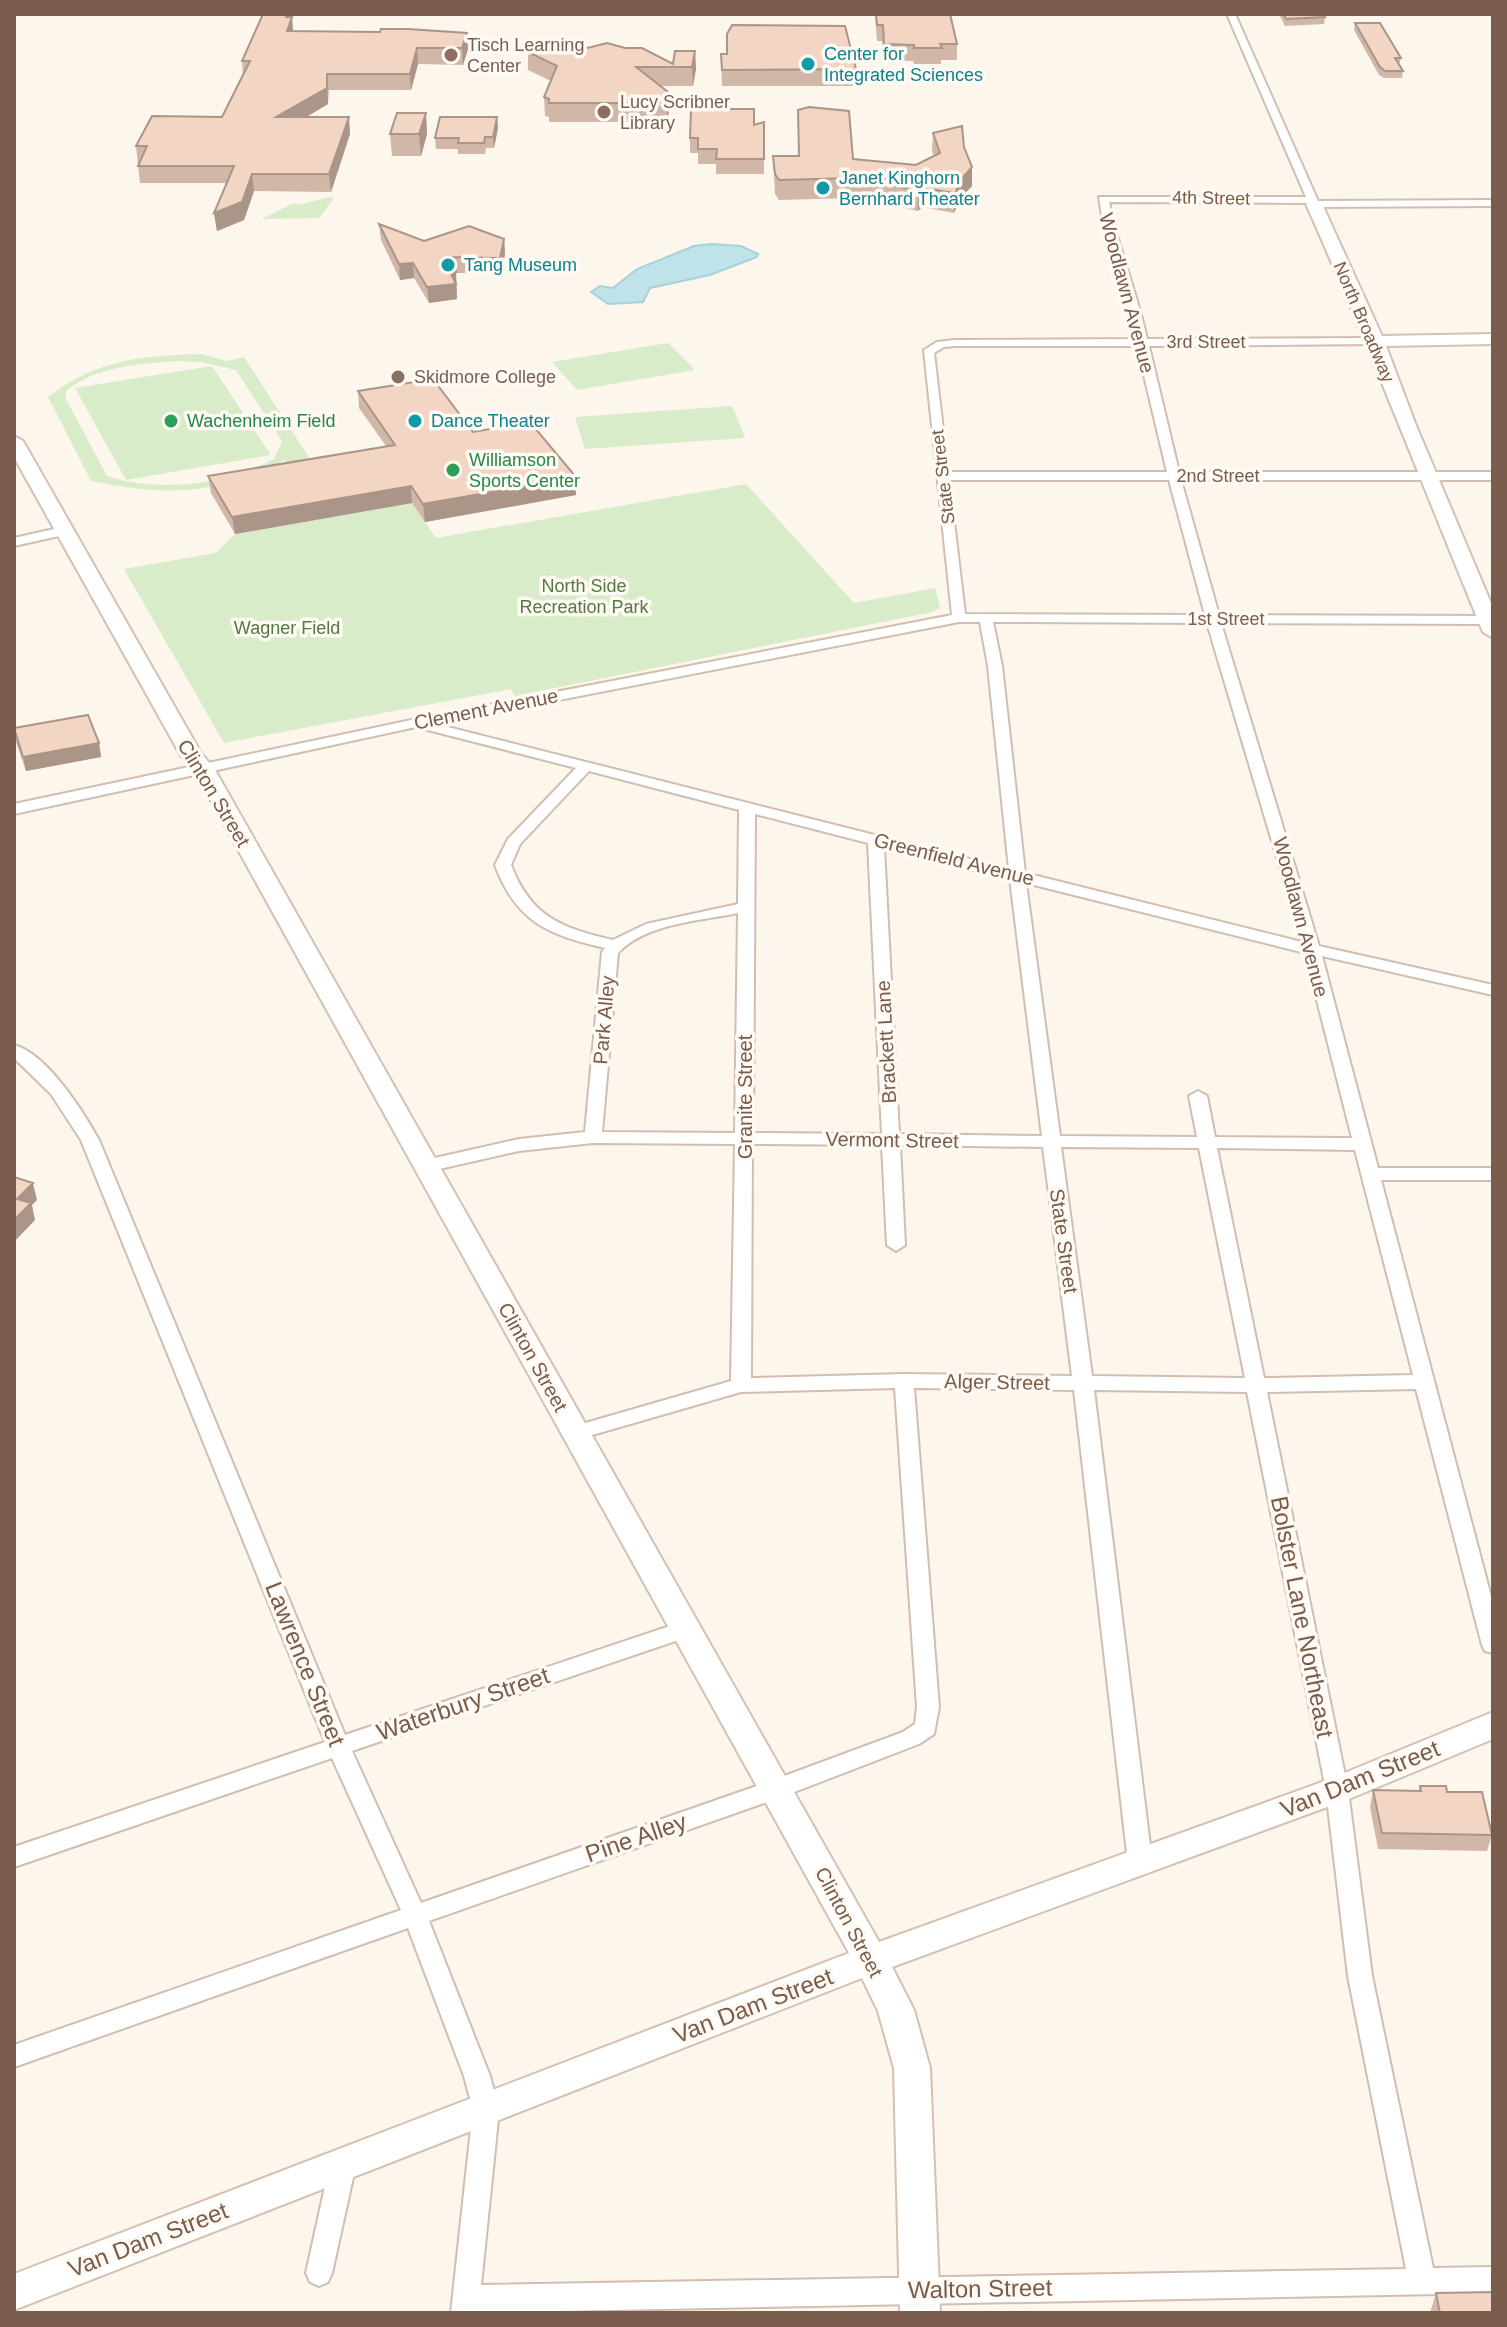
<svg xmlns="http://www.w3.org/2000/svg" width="1507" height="2327" viewBox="0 0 1507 2327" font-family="Arial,sans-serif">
<rect width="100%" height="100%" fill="#fdf6ec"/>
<!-- green -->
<path fill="#d8ecc9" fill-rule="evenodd" d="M330,197L334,198L319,218L261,219L294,203L298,205Z
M668,343L695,370L577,390L552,362Z
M201,354L227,361L244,357L316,468L293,471L285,460C215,496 166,496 91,481L48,397C98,359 140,356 201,354ZM177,361L201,362L236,370L282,441L274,459C225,485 159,493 107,476L66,399V391C96,366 139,364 177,361Z
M212,366L271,455L126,480L75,388Z
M732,406L745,438L585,449L575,417Z
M746,484L854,603L935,588L940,607L933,612L515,696L511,689L224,743L124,569L216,553L235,534L412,503L436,538Z"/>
<!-- water -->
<path fill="#bfe3e8" stroke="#a5d3da" stroke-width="2" d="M712,244L741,246L758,254L757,257L710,275L650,288L643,302L608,304L591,292L600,286L613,288L637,269L694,246Z"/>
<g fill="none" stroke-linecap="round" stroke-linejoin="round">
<!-- street casing -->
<g stroke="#d1beb0" stroke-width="4">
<path id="street" d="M1227,14H1235L1318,201L1493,200V206L1314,207L1308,203L1109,202C1118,249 1137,292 1147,339L1376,338L1382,341L1376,344L1149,346L1179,472H1493V480H1181L1219,615L1493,616V624L1221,623L1319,946L1493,985V995L1322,956L1378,1168H1493V1180H1381L1493,1604V1653L1485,1651L1482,1645L1416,1389L1267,1392L1348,1790L1372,1976L1433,2268L1493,2267V2293L451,2313L473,2110L464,2076L408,1928L14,2067V2045L401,1910L332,1758L14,1867V1847L325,1742L81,1140L51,1094L14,1058V1045C47,1054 83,1111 99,1140L345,1735L685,1621L693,1623L696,1629L693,1635L352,1751L421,1903L768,1782L903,1732L915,1724L917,1707L895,1388L741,1392L575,1440L568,1438L565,1433L568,1428L731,1381L735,1144L593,1143L519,1151L426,1172L417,1166L426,1160L519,1139L585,1132L602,952L605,948C549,935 516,922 495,865L508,839L576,768L416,727L14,814V804L416,719L952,615L924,350L937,342L955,340L1136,339L1128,304L1105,236L1099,197H1306ZM1137,346L1167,472H948L934,353L944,347L955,346ZM949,480H1169L1205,615L965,614ZM959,622H980L988,666L1009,869L436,724ZM993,622L1207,623L1302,942L1025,873L1002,666ZM589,771L739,810L738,904L646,924L613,940C561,928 531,917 511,865L520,844ZM755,814L868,843L882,1134L753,1133ZM884,847L1010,879L1042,1136L899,1134ZM1026,883L1305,953L1352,1138L1215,1137L1207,1096L1198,1091L1189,1096L1197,1137L1060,1136ZM738,913L735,1133L602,1132L618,953C646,923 700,921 738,913ZM752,1144L882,1145L887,1245L896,1251L905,1245L900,1145L1043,1147L1072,1376L904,1374L751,1378ZM1061,1147L1199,1148L1245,1378L1092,1376ZM1217,1148L1355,1150L1413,1375L1264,1378ZM914,1388L1074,1390L1128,1862L1132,1869L1140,1872L1148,1869L1152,1862L1094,1390L1247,1392L1326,1790L1348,1976L1406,2269L481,2285L499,2110L490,2076L429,1921L784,1796L919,1744L934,1734L939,1707Z
M63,527L68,528V534L14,546V538Z
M343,2152L352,2156L356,2164L332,2273L328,2282L319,2286L310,2282L306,2273L330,2164L334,2156Z"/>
</g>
<!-- secondary casing -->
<g stroke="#d6c0b0" stroke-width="4">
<path id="secondary" d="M1314,199L1322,204L1382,336L1493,334V344L1386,346L1415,423L1493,608V638L1483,632C1424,489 1369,345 1306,204Z
M14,436L23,441L201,753L215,770L879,1942L1325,1781L1493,1712V1739L1349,1799L892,1967L914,2010L930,2068L940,2313H900L894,2068L878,2011L862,1978L14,2310V2274L849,1953L195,772L181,756L14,457Z"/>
</g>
<!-- street -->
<use href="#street" fill="#fff" fill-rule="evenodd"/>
<!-- secondary -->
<use href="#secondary" fill="#fff" fill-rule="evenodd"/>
</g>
<!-- wall -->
<path fill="#d1b7a8" d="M263,14H288V17H292L293,31L468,49L463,65L418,64L411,90H329L328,104L306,117L350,134L331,192L254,191L244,220L217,231L214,213L227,183H140L136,146L222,117L243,75L242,61Z
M875,14H950L957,44V60H941V64H914L913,61L884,60L882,41H877Z
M1279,14H1323L1325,17L1324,24L1285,26Z
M1355,23L1401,58L1399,65L1403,71L1402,78H1384L1379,75L1354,30Z
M557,46L588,48L673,64L695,51L696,69L693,86H660L668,92L669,111L667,122H549V117L545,116L544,97L551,81L528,70V52Z
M721,54L856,69V86H722Z
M798,110L853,159L916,165L934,156L932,152L933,133L964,147L972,167V186L962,196L954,213L922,207L918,211L886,204V197L779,200L775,194L773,156H798Z
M426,113L427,134L421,156H392L390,134Z
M497,117L498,128L494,148H486L485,154H458V149H436L435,138Z
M764,122V174H716V164H698V153H690V138Z
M379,224L424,241L504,239L505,254L501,273H456L457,299L429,303L414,278L400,280L381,240Z
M358,391L473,432L576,495L425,522L412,503L235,534L211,493L208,476L386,446L359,408Z
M14,732L99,743L101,757L26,771L16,742Z
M1420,1786L1447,1792L1492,1835L1487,1851L1378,1849L1370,1807L1373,1790L1419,1791Z
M1436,2293L1493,2313H1430Z"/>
<!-- shaded-wall -->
<path fill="#aa9588" d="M287,14L289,24L292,17L293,33L288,47L286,17Z
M467,33L468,49L463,65L462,48Z
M417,48L418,64L411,90L410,74Z
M695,51L696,69L693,86L692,67Z
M327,74L328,104L278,134L276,117Z
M668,92L669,111L667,122V103Z
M426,113L427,134L421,156L419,134Z
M349,117L350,134L331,192L329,174Z
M497,117L498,128L494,148L493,137Z
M972,167V186L962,196L954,213L955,193L963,177Z
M252,174L254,191L244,220L217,231L214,213Z
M923,188L922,207L918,211V191Z
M504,239L505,254L501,273L500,258Z
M413,263L414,278L400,280L399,264Z
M450,272H456L457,299L429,303L427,287Z
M576,477V495L425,522L423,504Z
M411,486L412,503L235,534L232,517Z
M99,743L101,757L26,771L23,757Z
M33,1183L37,1200L32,1205L35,1220L14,1242V1220L17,1199Z"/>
<!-- building -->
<path fill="#f3d5c3" stroke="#aa9588" stroke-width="2" d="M263,14H287L286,17H292L287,31L380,32L381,29H408L467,33L462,48H417L410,74H327V88L276,117H349L329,174H252L242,202L214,213L234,166H138L147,146H136L152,116L222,117L250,61H242Z
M876,14H950L957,44H940L942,48H914V45L884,44L883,25H877Z
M1284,14H1323L1325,17L1286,19Z
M1355,23H1380L1401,58H1395L1403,71H1385L1380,67Z
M732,25L845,26L856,69L722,70L721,54H727V34Z
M545,43L557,46L581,43L588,48L607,43L625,48H642L673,64L675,51H695L692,67H636L668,92L667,103H549V99L544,97L557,66L528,52Z
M809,107L849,111L853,159L916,165L940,153L933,133L962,126L964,147L972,167L963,177L955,193L923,188L918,191L886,184L892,177L779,180L775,174L773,156H799L798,110Z
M691,109H754V125L764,122V159H716L717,149H698V138H690Z
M397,113H426L419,134H390Z
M440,117H497L493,137H485L484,143H458L459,138H435Z
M379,224L424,241L469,226L504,239L500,258L448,257L456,272H450L456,284L427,287L413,263L399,264Z
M433,379L473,432L530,422L576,477L423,504L411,486L232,517L208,476L395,445L358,391Z
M88,715L99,743L23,757L14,728Z
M14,1177L33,1183L17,1199L31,1203L14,1220Z
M1420,1786H1446L1447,1792H1482L1492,1835L1382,1833L1373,1790L1421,1791Z
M1493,2292V2313H1440L1436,2293Z"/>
<!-- markers -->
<g fill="#8d6e63" stroke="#fffaf3" stroke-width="3">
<circle cx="451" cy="55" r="8"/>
<circle cx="604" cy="112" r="8"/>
<circle cx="398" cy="377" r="8"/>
</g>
<g fill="#0f9aa8" stroke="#fffaf3" stroke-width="3">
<circle cx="808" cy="64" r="8"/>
<circle cx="823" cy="188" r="8"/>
<circle cx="448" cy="265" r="8"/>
<circle cx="415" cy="421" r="8"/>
</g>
<g fill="#2e9e5b" stroke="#fffaf3" stroke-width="3">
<circle cx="171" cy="421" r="8"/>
<circle cx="453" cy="470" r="8"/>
</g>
<g text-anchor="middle" stroke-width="7" stroke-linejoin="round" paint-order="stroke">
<!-- far-education labels -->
<g font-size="18" fill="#785e54" stroke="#fffaf3" text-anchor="start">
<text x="467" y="51">Tisch Learning<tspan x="467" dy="21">Center</tspan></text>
<text x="620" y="108">Lucy Scribner<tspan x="620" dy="21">Library</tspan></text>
<text x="414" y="383">Skidmore College</text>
</g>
<!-- far-culture labels -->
<g font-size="18" fill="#0d838f" stroke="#fffaf3" text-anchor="start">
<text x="824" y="60">Center for<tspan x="824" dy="21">Integrated Sciences</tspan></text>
<text x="839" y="184">Janet Kinghorn<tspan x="839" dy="21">Bernhard Theater</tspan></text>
<text x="464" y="271">Tang Museum</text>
<text x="431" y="427">Dance Theater</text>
</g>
<!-- far-street labels -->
<g font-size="18" fill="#7a5c4d" stroke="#fffaf3">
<text transform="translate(1211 198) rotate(1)" y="6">4th Street</text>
<text transform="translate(1364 322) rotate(67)" y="6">North Broadway</text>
<text x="1206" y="348">3rd Street</text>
<text x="1218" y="482">2nd Street</text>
<text transform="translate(943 477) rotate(-97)" y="6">State Street</text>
<text x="1226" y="625">1st Street</text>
</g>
<!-- far-leisure labels -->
<g font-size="18" fill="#27864d" stroke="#fffaf3" text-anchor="start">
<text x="187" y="427">Wachenheim Field</text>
<text x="469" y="466">Williamson<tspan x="469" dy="21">Sports Center</tspan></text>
</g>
<!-- far-park labels -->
<g font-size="18" fill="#537a41" stroke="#fffaf3">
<text x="584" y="592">North Side<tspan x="584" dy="21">Recreation Park</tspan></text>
<text x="287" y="634">Wagner Field</text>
</g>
<!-- street labels -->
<g font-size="20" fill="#7a5c4d" stroke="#fffaf3">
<text transform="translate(1127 293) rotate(75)" y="7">Woodlawn Avenue</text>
<text transform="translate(486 709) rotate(-11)" y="7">Clement Avenue</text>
<text transform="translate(214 793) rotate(59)" y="7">Clinton Street</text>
<text transform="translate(954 859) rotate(14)" y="7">Greenfield Avenue</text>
<text transform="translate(1301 917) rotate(75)" y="7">Woodlawn Avenue</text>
<text transform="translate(604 1020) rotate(-85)" y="7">Park Alley</text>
<text transform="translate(886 1042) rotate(-93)" y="7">Brackett Lane</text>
<text transform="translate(745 1097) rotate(-90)" y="7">Granite Street</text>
<text transform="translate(892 1140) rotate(1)" y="7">Vermont Street</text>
<text transform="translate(1064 1241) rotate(82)" y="7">State Street</text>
<text transform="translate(533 1357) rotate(61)" y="7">Clinton Street</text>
<text transform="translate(997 1382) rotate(1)" y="7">Alger Street</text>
<text transform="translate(849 1922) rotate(62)" y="7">Clinton Street</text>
</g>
<!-- near-street labels -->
<g font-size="24" fill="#7a5c4d" stroke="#fffaf3">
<text transform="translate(1302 1617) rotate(79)" y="8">Bolster Lane Northeast</text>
<text transform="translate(305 1664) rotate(68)" y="8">Lawrence Street</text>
<text transform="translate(463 1704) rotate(-19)" y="8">Waterbury Street</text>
<text transform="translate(1360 1779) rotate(-22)" y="8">Van Dam Street</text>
<text transform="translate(636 1838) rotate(-19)" y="8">Pine Alley</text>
<text transform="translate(753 2006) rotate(-21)" y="8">Van Dam Street</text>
<text transform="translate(148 2240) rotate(-21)" y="8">Van Dam Street</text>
<text transform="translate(980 2289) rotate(-1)" y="8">Walton Street</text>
</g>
</g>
<!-- border -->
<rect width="1507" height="2327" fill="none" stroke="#7a5c4d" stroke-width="32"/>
</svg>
